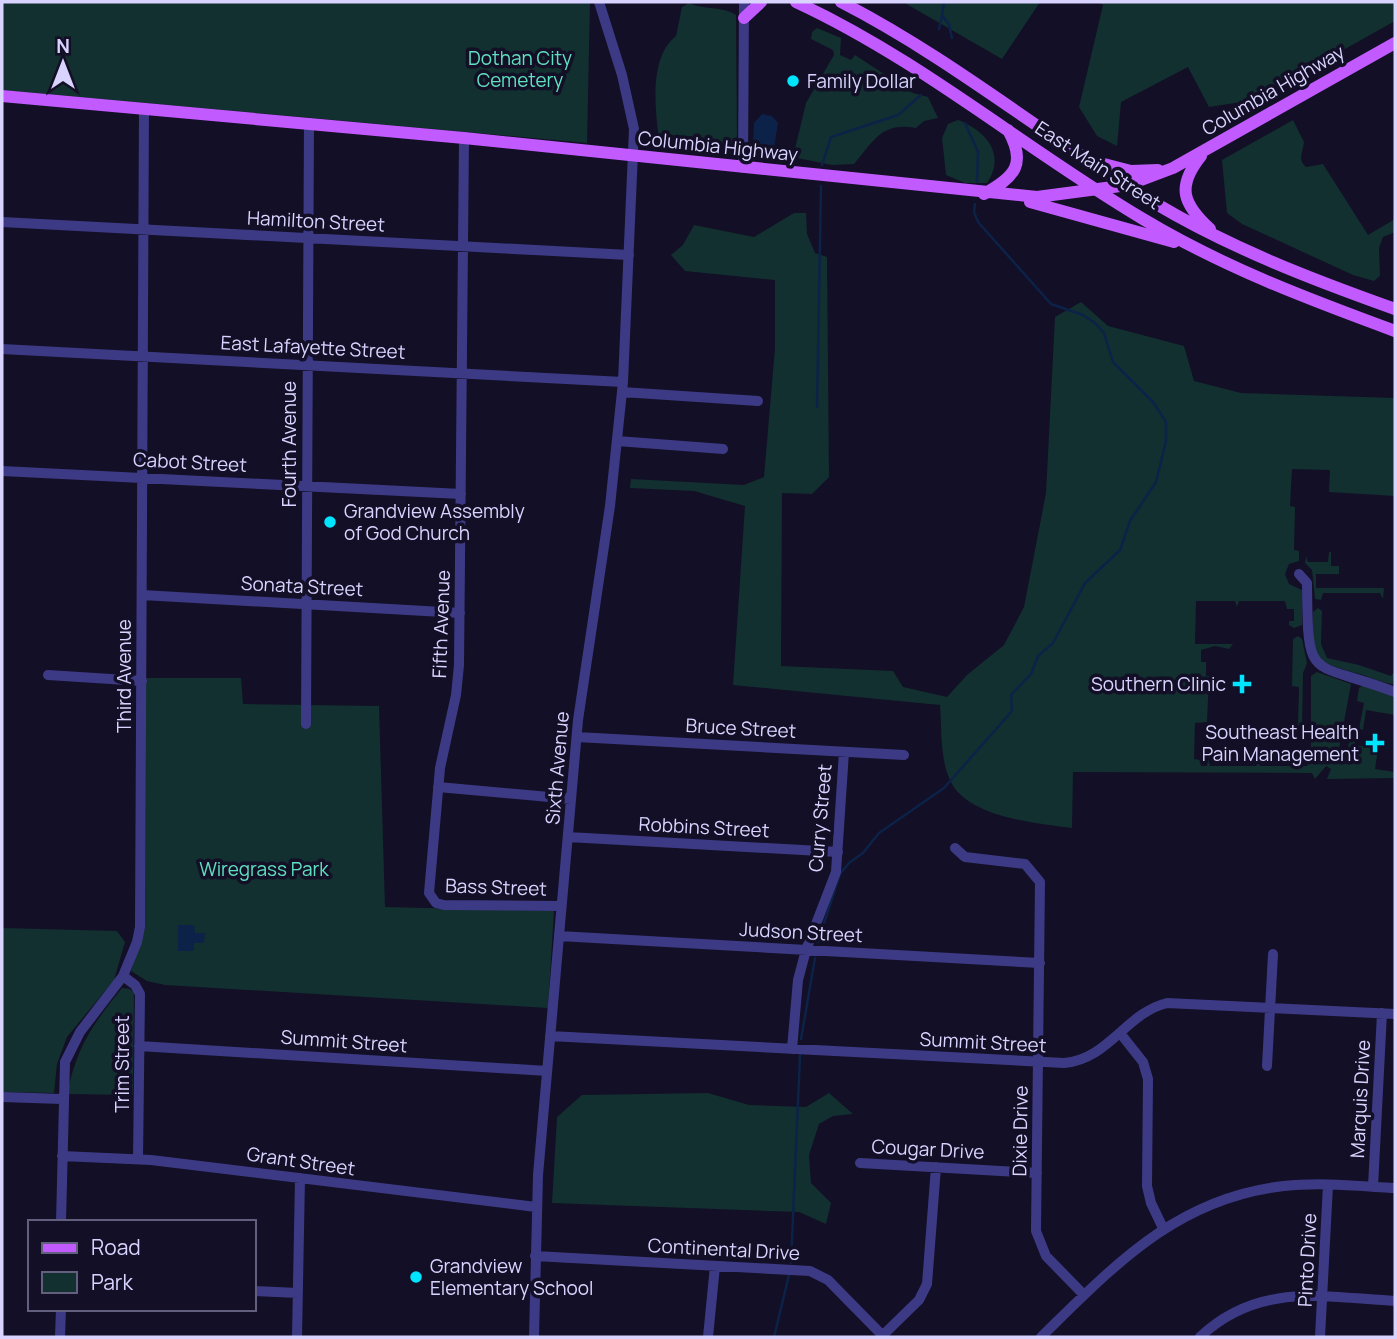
<svg xmlns="http://www.w3.org/2000/svg" width="1397" height="1339" viewBox="0 0 1397 1339" font-family="Manrope,sans-serif">
<rect width="100%" height="100%" fill="#130f26"/>
<!-- green -->
<path fill="#12302f" d="M2,2H590L587,143L2,90Z
M903,2H1040L1002,59Z
M1098,2H1395V21L1254,100L1209,107L1188,67L1121,102L1117,146L1097,136L1079,107L1103,5Z
M689,3C704,10 723,6 736,15L737,135L733,154C713,149 674,155 659,139C655,109 649,57 676,36L682,7Z
M817,28L841,38L840,55L851,60L855,55L913,93L928,97L938,118L924,121L916,128C881,122 875,140 854,164L832,165L797,158L794,153L806,103L834,55L833,50L811,39L812,32Z
M958,120C987,131 1006,155 987,183H965L946,175L942,138L948,124Z
M1293,120L1304,142C1303,153 1297,159 1306,167L1323,164L1368,235L1395,219V232L1383,237L1379,248L1380,276L1374,281L1353,275L1242,224L1227,213L1222,160Z
M794,213H806L807,234L815,253L827,257L829,477L812,494L782,493L781,666L893,671L903,687L947,697L967,675L1004,645L1024,607L1046,493L1055,317L1081,302L1108,326L1184,346L1194,381L1241,393L1395,398V496L1329,492L1330,470L1292,469L1290,506L1295,507L1294,550L1299,551V561L1289,564L1285,574L1289,584L1302,590V625L1294,628L1289,625V621H1294V609H1287L1285,601H1239L1237,607L1235,601H1196L1195,644H1233L1229,649L1215,646L1201,650V662H1206V676H1209L1207,722L1195,723L1194,759L1200,760L1201,766H1207L1208,759L1210,766H1256L1258,760L1260,766H1307L1311,756V676L1317,672L1351,684L1339,749L1347,750L1350,740L1355,741V745L1378,749L1375,769L1395,772V778L1327,779L1331,769L1326,766L1315,779L1312,773L1073,772L1072,828C1039,824 979,818 956,790C939,768 942,731 940,705L733,685L745,506L694,491L630,488L631,479L744,485L764,477L775,348V280L685,271L671,255L683,245L694,225L754,237Z
M1329,552H1331V566H1339V574H1316V588H1384L1383,599L1380,593H1323L1321,600L1315,599L1312,570L1305,563L1306,556L1308,562H1328Z
M1318,608L1322,611L1321,644L1327,658L1359,665L1391,676L1395,671L1393,684C1381,683 1368,676 1356,673C1312,661 1312,658 1313,612Z
M1298,636L1302,639L1307,663L1303,673L1302,730L1293,731L1298,727L1299,687L1292,686L1293,639Z
M146,678H241L243,704L379,706L385,907L554,911L548,1008L165,985L147,981L131,971L145,928Z
M1363,685L1395,697V715L1366,710L1363,730L1359,729L1364,703L1357,701L1359,688Z
M2,928L117,931L125,942L114,980L67,1037L57,1064L54,1093L2,1092Z
M122,988L130,989L134,993L133,1095L67,1094C77,1047 92,1025 122,988Z
M708,1093L749,1105L806,1107L829,1093L853,1114L833,1116L819,1124L809,1155L811,1183L831,1203L826,1224L799,1212L552,1203L557,1117L582,1095Z"/>
<!-- water -->
<path fill="#0c2248" d="M762,114L772,116L778,123L774,148L757,151L753,143L754,123Z
M178,925H194L195,933H205L204,943H194V951H178Z"/>
<g fill="none" stroke-linecap="round" stroke-linejoin="round">
<!-- stream -->
<path stroke="#0c2248" stroke-width="2.5" d="M944,2L942,15L949,25L952,38
M939,29L942,16
M965,123L978,152L977,182
M822,165L831,137L898,115L921,95
M817,407L821,186
M818,942L840,874L849,863L863,853L879,833L944,788L1012,711L1011,695L1031,674L1038,656L1053,643L1085,583L1120,550L1130,521L1156,482L1166,441V422L1153,402L1113,362L1104,333L1095,323L1083,315L1051,304L978,222L974,212L975,204
M801,1039L815,958
M791,1263L800,1055
M774,1337L789,1275"/>
<!-- minor -->
<path stroke="#3d3a85" stroke-width="10" d="M464,138L459,665L456,695L440,768L429,893L436,903L444,905L561,906
M743,168L744,2
M2,222L629,255
M2,349L623,382
M622,392L758,401
M617,441L723,449
M2,471L461,494
M1299,574L1307,583C1308,685 1308,659 1395,692
M142,595L460,613
M48,675L142,681
M306,724L309,123
M577,737L904,755
M438,787L571,799
M568,837L838,852
M955,848L965,857L1025,864L1040,882L1036,1231L1046,1256L1084,1295
M559,936L1040,963
M123,976L135,985L140,994L138,1159
M1120,1033L1143,1062L1148,1079L1147,1186L1151,1203L1163,1228
M550,1036L1064,1063C1109,1059 1126,1013 1167,1003L1395,1014
M139,1046L547,1071
M792,1049L798,980L806,950L836,872L844,752
M1267,1066L1273,954
M2,1097L62,1099
M62,1156L151,1160L536,1207
M860,1163L1037,1173
M1373,1187L1382,1013
M61,1222L65,1062L80,1032L123,976L137,942L140,927L144,108
M535,1256L810,1271L828,1280L884,1337
M254,1291L298,1293
M882,1336L919,1300L927,1284L936,1167
M60,1337L61,1309
M297,1337L300,1178
M534,1337L538,1175L578,720L610,506L623,382L634,129L622,75L599,2
M708,1337L715,1266
M1041,1337C1114,1266 1176,1198 1284,1186C1321,1182 1358,1186 1395,1188
M1200,1337C1258,1282 1323,1297 1395,1301
M1320,1337L1328,1185"/>
<!-- major -->
<path stroke="#c25bff" stroke-width="12" d="M796,2C921,60 1025,149 1143,219C1223,267 1308,299 1395,331
M841,2C952,59 1047,138 1153,202C1230,248 1311,279 1395,309
M744,18L761,2
M2,96L464,138L1037,197L1128,185L1173,168L1395,43
M1201,156C1176,187 1183,204 1210,229
M1100,163L1131,171L1158,170
M984,194C1015,177 1027,164 1008,130
M1030,202L1174,242"/>
</g>
<!-- markers -->
<g fill="#00e5ff" stroke="#130f26" stroke-width="2.5">
<circle cx="793" cy="81" r="7"/>
<circle cx="330" cy="522" r="7"/>
<path d="M1238.5 673.5h7v7h7v7h-7v7h-7v-7h-7v-7h7z"/>
<path d="M1371.5 732.5h7v7h7v7h-7v7h-7v-7h-7v-7h7z"/>
<circle cx="416" cy="1277" r="7"/>
</g>
<g text-anchor="middle" stroke-width="7" stroke-linejoin="round" paint-order="stroke">
<!-- park labels -->
<g font-size="19" fill="#5fe0c0" stroke="#130f26">
<text x="520" y="65">Dothan City<tspan x="520" dy="22">Cemetery</tspan></text>
<text x="264" y="876">Wiregrass Park</text>
</g>
<!-- poi labels -->
<g font-size="19" fill="#d9d4ff" stroke="#130f26" text-anchor="start">
<text x="807" y="88">Family Dollar</text>
<text x="344" y="518">Grandview Assembly<tspan x="344" dy="22">of God Church</tspan></text>
<text x="1226" y="691" text-anchor="end">Southern Clinic</text>
<text x="1359" y="739" text-anchor="end">Southeast Health<tspan x="1359" dy="22">Pain Management</tspan></text>
<text x="430" y="1273">Grandview<tspan x="430" dy="22">Elementary School</tspan></text>
</g>
<!-- street labels -->
<g font-size="19" fill="#d9d4ff" stroke="#130f26">
<text transform="translate(1273 90) rotate(-30)" y="7">Columbia Highway</text>
<text transform="translate(718 146) rotate(6)" y="7">Columbia Highway</text>
<text transform="translate(1098 165) rotate(33)" y="7">East Main Street</text>
<text transform="translate(316 221) rotate(3)" y="7">Hamilton Street</text>
<text transform="translate(313 347) rotate(3)" y="7">East Lafayette Street</text>
<text transform="translate(289 444) rotate(-90)" y="7">Fourth Avenue</text>
<text transform="translate(190 462) rotate(3)" y="7">Cabot Street</text>
<text transform="translate(302 586) rotate(3)" y="7">Sonata Street</text>
<text transform="translate(441 624) rotate(-88)" y="7">Fifth Avenue</text>
<text transform="translate(124 676) rotate(-90)" y="7">Third Avenue</text>
<text transform="translate(741 728) rotate(3)" y="7">Bruce Street</text>
<text transform="translate(557 768) rotate(-85)" y="7">Sixth Avenue</text>
<text transform="translate(820 818) rotate(-85)" y="7">Curry Street</text>
<text transform="translate(704 827) rotate(3)" y="7">Robbins Street</text>
<text transform="translate(496 887) rotate(2)" y="7">Bass Street</text>
<text transform="translate(801 932) rotate(3)" y="7">Judson Street</text>
<text transform="translate(344 1041) rotate(4)" y="7">Summit Street</text>
<text transform="translate(983 1042) rotate(3)" y="7">Summit Street</text>
<text transform="translate(122 1064) rotate(-90)" y="7">Trim Street</text>
<text transform="translate(1360 1099) rotate(-87)" y="7">Marquis Drive</text>
<text transform="translate(1020 1131) rotate(-89)" y="7">Dixie Drive</text>
<text transform="translate(928 1149) rotate(3)" y="7">Cougar Drive</text>
<text transform="translate(301 1161) rotate(8)" y="7">Grant Street</text>
<text transform="translate(724 1249) rotate(3)" y="7">Continental Drive</text>
<text transform="translate(1307 1260) rotate(-87)" y="7">Pinto Drive</text>
</g>
</g>
<!-- border -->
<rect width="1397" height="1339" fill="none" stroke="#d9d4ff" stroke-width="7"/>
<!-- legend -->
<rect x="28" y="1220" width="228" height="91" fill="#130f26" stroke="#625e7d" stroke-width="2"/>
<rect x="42" y="1243" width="35" height="10" fill="#c25bff" stroke="#625e7d" stroke-width="2"/>
<text x="91" y="1255" font-size="21" fill="#d9d4ff">Road</text>
<rect x="42" y="1272" width="35" height="21" fill="#12302f" stroke="#625e7d" stroke-width="2"/>
<text x="91" y="1290" font-size="21" fill="#d9d4ff">Park</text>
<!-- north arrow -->
<g transform="translate(63 63)" stroke="#130f26" stroke-width="5" paint-order="stroke">
<path d="M0-5L12 26L0 18L-12 26Z" fill="#d9d4ff"/>
<text y="-10" font-size="19" font-weight="bold" text-anchor="middle" fill="#d9d4ff">N</text>
</g>
</svg>
